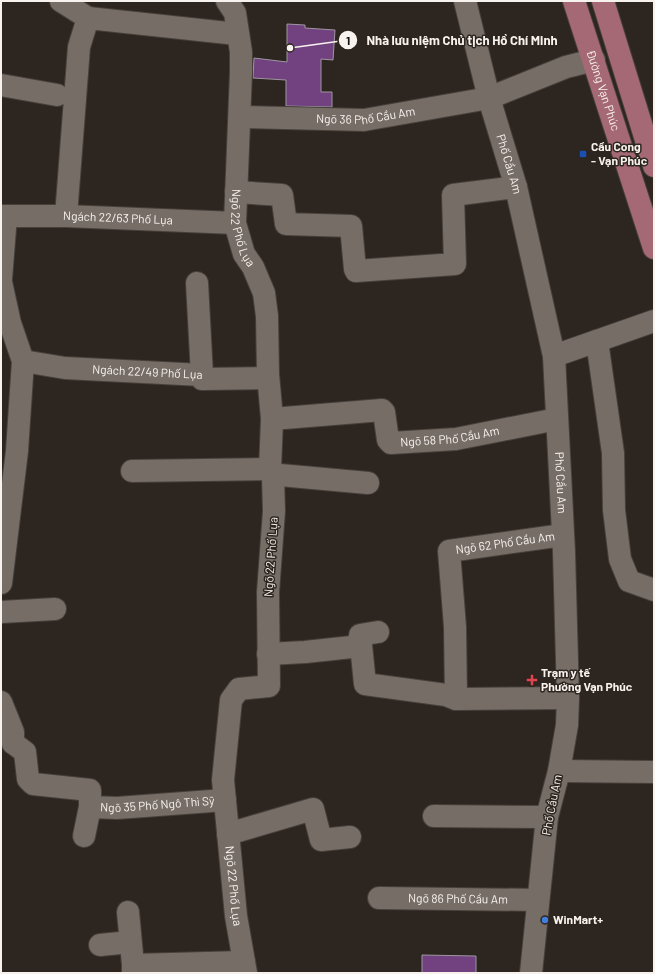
<svg xmlns="http://www.w3.org/2000/svg" width="655" height="974" viewBox="0 0 655 974" font-family="Barlow,sans-serif">
<rect width="100%" height="100%" fill="#2d251f"/>
<!-- building -->
<path fill="#714180" stroke="#9e97a1" d="M287,24L305,25V28L335,30L333,60L321,59V92H332V107L286,106V80L253,78L254,58L287,62Z
M422,955L476,956V973H422Z"/>
<g fill="none" stroke-linecap="round" stroke-linejoin="round">
<!-- minor casing -->
<g stroke="#47403b" stroke-width="24">
<g id="minor">
<path d="M61,1L88,18"/>
<path id="s1" d="M227,1L235,13L241,52V72L235,223L244,254L253,267L264,293L267,316L268,374L272,419L270,469L273,478L274,511L268,592L269,686L239,689L231,700L223,780L236,916L246,973"/>
<path id="s2" d="M465,1L489,98L516,187L554,356L564,552L568,698L567,725L559,771L547,817L531,973"/>
<path d="M1,85L57,95"/>
<path id="s3" d="M241,117L364,120L489,98L566,67L594,60"/>
<path d="M236,192L282,195L286,224L351,226L355,269L356,271L455,264L453,195L516,187"/>
<path id="s4" d="M1,216H66L235,223"/>
<path d="M66,216L79,47L88,18L237,34"/>
<path d="M1,279L6,216"/>
<path d="M1,282L10,323L23,361L17,451L1,583"/>
<path d="M197,283L202,375"/>
<path d="M597,341L613,453L614,510L620,559L629,581L654,590"/>
<path d="M554,356L654,321"/>
<path id="s5" d="M23,361L65,368L202,375V379L268,378"/>
<path id="s6" d="M272,419L382,410L384,412L388,440L391,443L456,439L557,419"/>
<path d="M132,471L270,469"/>
<path d="M271,473L280,475L368,483"/>
<path d="M1,612L55,609"/>
<path d="M378,632L360,635L365,684L446,695L456,699L568,698"/>
<path d="M268,654L305,652L361,646"/>
<path id="s7" d="M456,699L455,627L449,551L563,535"/>
<path d="M1,702L13,732V743"/>
<path id="s8" d="M13,743L25,752L28,779L33,784L90,790V807L117,808L225,800"/>
<path d="M559,771L654,772"/>
<path d="M434,816L547,817"/>
<path d="M228,834L313,809L321,840L350,837"/>
<path d="M84,836L90,807"/>
<path id="s9" d="M379,898L538,900"/>
<path d="M128,912L133,965"/>
<path d="M100,945L130,942"/>
<path d="M133,973V965L244,962"/>
</g>
</g>
<!-- major casing -->
<g stroke="#47403b" stroke-width="24">
<g id="major">
<path id="s10" d="M574,1L654,248"/>
<path d="M603,1L654,166"/>
</g>
</g>
<!-- minor -->
<use href="#minor" stroke="#776d67" stroke-width="22"/>
<!-- major -->
<use href="#major" stroke="#a46975" stroke-width="22"/>
</g>
<!-- markers -->
<rect fill="#1a4fb4" stroke="#2d251f" stroke-width="1.5" x="579" y="150" width="8" height="8" rx="2"/>
<path fill="#e0444e" stroke="#2d251f" stroke-width="1.5" d="M530 674h4v4h4v4h-4v4h-4v-4h-4v-4h4z"/>
<circle fill="#3f7fe0" stroke="#2d251f" stroke-width="1.5" cx="545" cy="920" r="4"/>
<g text-anchor="middle" stroke-width="3" stroke-linejoin="round" paint-order="stroke">
<!-- street labels -->
<g font-size="12" fill="#f8f2ee" stroke="#2d251f">
<text dy="4" stroke="none"><textPath href="#s10" startOffset="94">Đường Vạn Phúc</textPath></text>
<text dy="4" stroke="none"><textPath href="#s3" startOffset="125">Ngõ 36 Phố Cầu Am</textPath></text>
<text dy="4" stroke="none"><textPath href="#s2" startOffset="169">Phố Cầu Am</textPath></text>
<text dy="4" stroke="none"><textPath href="#s4" startOffset="117">Ngách 22/63 Phố Lụa</textPath></text>
<text dy="4" stroke="none"><textPath href="#s1" startOffset="231">Ngõ 22 Phố Lụa</textPath></text>
<text dy="4" stroke="none"><textPath href="#s5" startOffset="125">Ngách 22/49 Phố Lụa</textPath></text>
<text dy="4" stroke="none"><textPath href="#s6" startOffset="205">Ngõ 58 Phố Cầu Am</textPath></text>
<text dy="4" stroke="none"><textPath href="#s2" startOffset="493">Phố Cầu Am</textPath></text>
<text dy="4" stroke="none"><textPath href="#s7" startOffset="205">Ngõ 62 Phố Cầu Am</textPath></text>
<text transform="translate(271 557) rotate(-86)" y="4">Ngõ 22 Phố Lụa</text>
<text dy="4" stroke="none"><textPath href="#s8" startOffset="191">Ngõ 35 Phố Ngô Thì Sỹ</textPath></text>
<text transform="translate(552 805) rotate(-79)" y="4">Phố Cầu Am</text>
<text dy="4" stroke="none"><textPath href="#s1" startOffset="926">Ngõ 22 Phố Lụa</textPath></text>
<text dy="4" stroke="none"><textPath href="#s9" startOffset="79">Ngõ 86 Phố Cầu Am</textPath></text>
</g>
<!-- poi labels -->
<g font-size="12" font-weight="bold" fill="#f8f2ee" stroke="#2d251f" text-anchor="start">
<text x="591" y="151">Cầu Cong<tspan x="591" dy="14">- Vạn Phúc</tspan></text>
<text x="541" y="677">Trạm y tế<tspan x="541" dy="14">Phường Vạn Phúc</tspan></text>
<text x="553" y="924">WinMart+</text>
</g>
</g>
<!-- callouts -->
<path fill="none" stroke="#f8f2ee" stroke-width="1.5" d="M290 48L348 40"/>
<g fill="#f8f2ee" stroke="#2d251f" stroke-width="1.5">
<circle cx="290" cy="48" r="4"/>
<circle cx="348" cy="40" r="10"/>
</g>
<g font-size="12" text-anchor="middle" font-weight="bold" fill="#111">
<text x="348" y="45">1</text>
</g>
<g font-size="13" text-anchor="middle" font-weight="bold" fill="#f8f2ee" stroke="#2d251f" stroke-width="3" stroke-linejoin="round" paint-order="stroke">
<text x="462" y="45">Nhà lưu niệm Chủ tịch Hồ Chí Minh</text>
</g>
<!-- border -->
<rect width="655" height="974" fill="none" stroke="#f8f2ee" stroke-width="4"/>
</svg>
